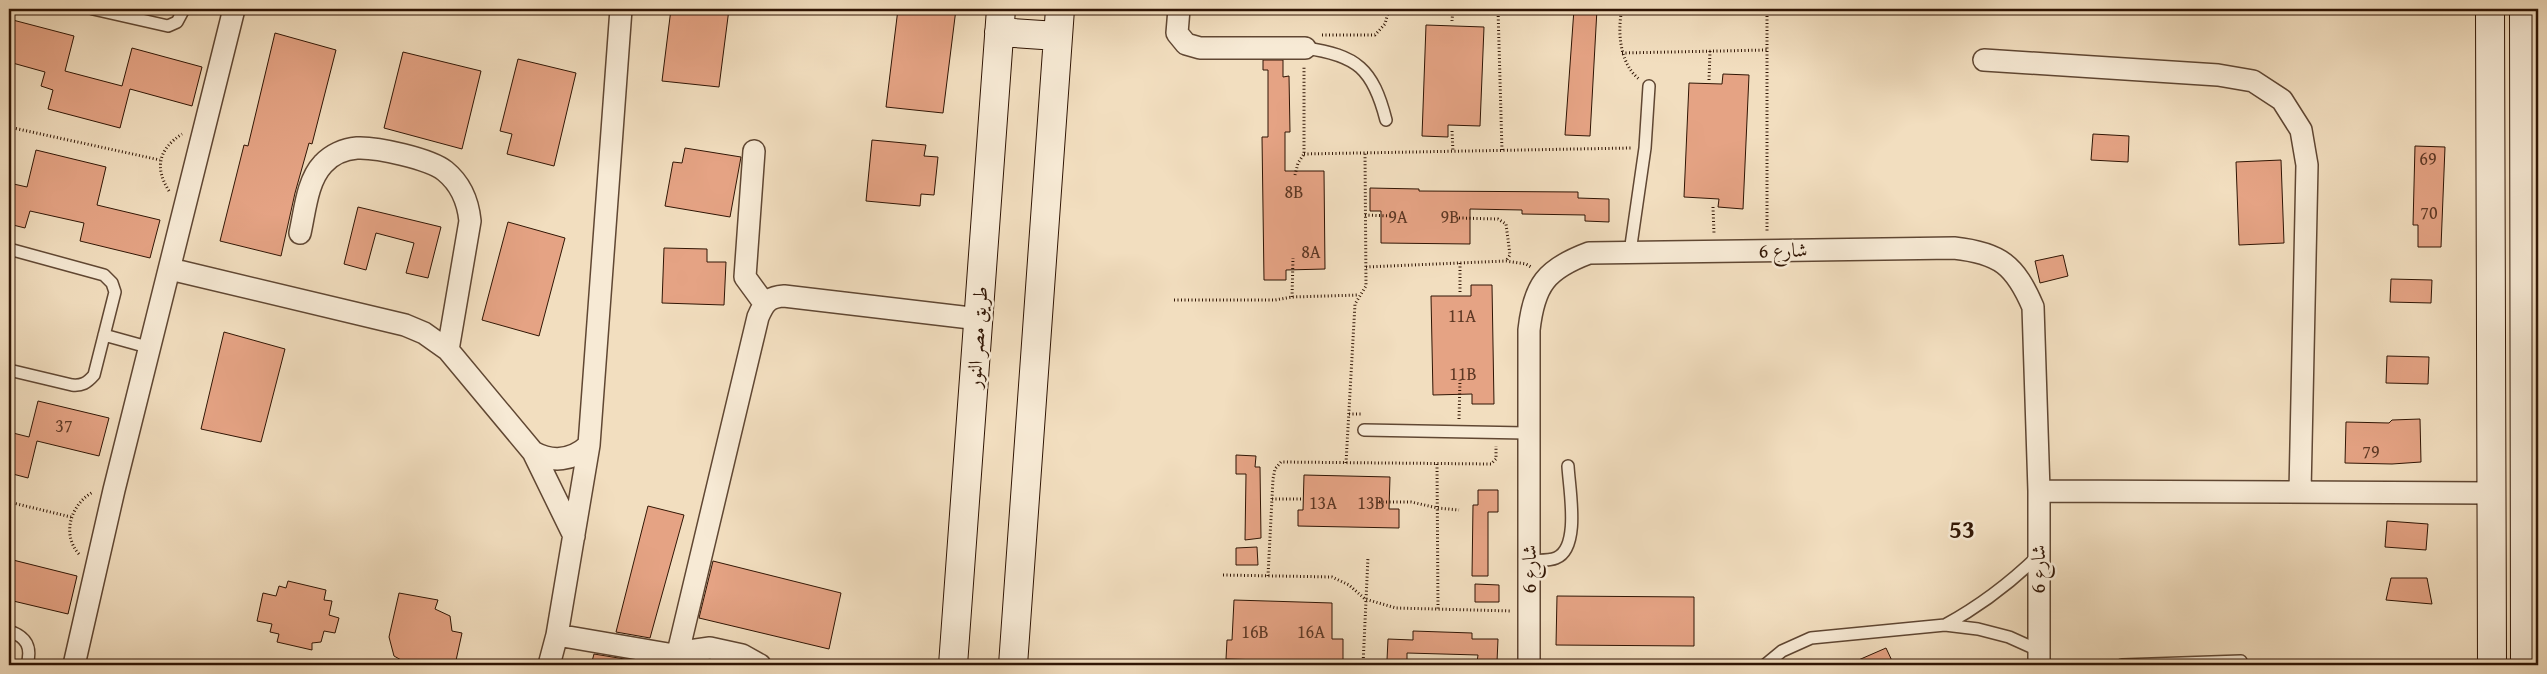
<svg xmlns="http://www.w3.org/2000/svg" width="2547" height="674" viewBox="0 0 2547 674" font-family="'Gentium Book Plus',Amiri,serif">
<rect width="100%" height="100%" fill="#f2debf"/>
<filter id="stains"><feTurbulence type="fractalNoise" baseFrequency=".004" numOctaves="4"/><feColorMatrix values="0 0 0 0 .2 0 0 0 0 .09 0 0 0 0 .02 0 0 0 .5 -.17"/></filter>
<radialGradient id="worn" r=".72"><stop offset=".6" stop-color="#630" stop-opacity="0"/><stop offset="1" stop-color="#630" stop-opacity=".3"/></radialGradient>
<!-- building -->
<path fill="#e5a384" stroke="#301504" d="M671,9H729L719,87L662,81Z
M898,9H956L943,113L886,107Z
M1574,9H1597L1590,136L1565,135Z
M9,19L74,36L65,71L122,86L132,48L202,67L192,106L130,89L120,128L48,109L53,90L41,86L45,72L9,62Z
M1426,25L1484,27L1480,126L1448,125V137L1422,136Z
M275,33L336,50L312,144L309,143L295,193L281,256L220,241L244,145L248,146Z
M403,52L481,71L462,149L384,128Z
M518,59L576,73L554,166L507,154L512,134L500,131Z
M1263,60H1283V77L1289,76L1290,132H1285V171H1324L1325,269L1286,270V280H1264L1262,137H1268V70H1263Z
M1723,74L1749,75L1743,209L1718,207L1719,199L1684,197L1689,83L1722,84Z
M2093,134L2129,136L2128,162L2091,160Z
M872,140L926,145L924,156L938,157L934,195L921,194L920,206L866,201Z
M2415,146L2445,147L2441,247H2418V225H2413Z
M685,148L741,157L730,217L665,206L673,162L682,163Z
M36,150L106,167L97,205L160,220L150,258L80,241L84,223L30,211L25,228L9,224V183L27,187Z
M2281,160L2284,243L2239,245L2236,162Z
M1370,188L1419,189V191L1578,192V198L1609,199V222L1585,221V215L1522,214V210L1470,209V244L1381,243V211H1370Z
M358,207L441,227L428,278L406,273L414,243L376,233L366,270L344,264Z
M508,222L565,238L539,336L482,320Z
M664,248L707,249V262H726L724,305L662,303Z
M2063,255L2068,276L2040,283L2035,261Z
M2391,279L2432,280L2431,303L2390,302Z
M1471,285H1492L1494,404H1472V394L1433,395L1431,296H1471Z
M224,332L285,349L261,442L201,429Z
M2387,356L2429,357L2428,384L2386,383Z
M38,401L109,418L99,456L37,441L28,478L9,473V432L29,437Z
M2420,419L2421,462L2392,464L2345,463L2346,422L2389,423L2392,420Z
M1236,455L1256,456L1255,467H1260L1261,538L1245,540L1246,474H1236Z
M1304,475L1390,477L1389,509H1399V528L1298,526V510H1303Z
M1478,490H1498V512H1488V576H1472L1473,505H1478Z
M648,506L684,515L650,638L616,632Z
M2387,521L2428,524L2426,550L2385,547Z
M1257,547L1258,565H1236V548Z
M9,559L77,576L68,614L9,600Z
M713,561L841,593L829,649L699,618Z
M2391,578H2427L2432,604L2386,600Z
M288,581L326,590L324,600L332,601L329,615L339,618L335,633L324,631L321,642L312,643V650L277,642L279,634L270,632L272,624L257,621L263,593L276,596L279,586L286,588Z
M1475,584L1499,585V602H1475Z
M399,593L438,600L435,609L450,616L452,631L462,633L455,665H410L394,656L389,637Z
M1557,596L1694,597V646L1556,645Z
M1234,600L1332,603V639H1343V662L1226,659L1227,640H1232Z
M1413,631L1472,633V639H1498L1497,662H1477L1478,655L1407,653V660H1387L1388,639L1413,640Z
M1886,648L1894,665H1847Z
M594,654L643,662V665H591Z"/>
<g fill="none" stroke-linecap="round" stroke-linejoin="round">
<!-- lane casing -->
<g stroke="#604733" stroke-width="14">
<path id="lane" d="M93,9L168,26L177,22L184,9
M1305,48C1357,55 1373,69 1386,120
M9,249L104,275L112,283L115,292L94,375C87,383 82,386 72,385L9,370
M1630,252L1645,148L1649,86
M104,335L151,348
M1364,430L1529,433
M1529,561C1537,560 1549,561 1556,558C1581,548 1569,488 1568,466
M1945,625C1980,606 2009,584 2038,556
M9,631C27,637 32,647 27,665
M1765,665L1782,651L1811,638L1945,625L1978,629L2009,637L2038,650
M2122,665L2241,661"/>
</g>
<!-- street casing -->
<g stroke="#604733" stroke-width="24">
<path id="street" d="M1179,9L1177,33L1186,44L1200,48H1305
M1984,60L2218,75L2253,81L2282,100L2301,130L2307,165L2300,492
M754,151L745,277L764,303
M300,233C305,211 307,181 323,164C331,155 344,149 357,148C377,147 430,159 445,171C461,184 468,201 470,221L448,350
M170,269L405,325L424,333L448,350L533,452L574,536
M533,452C553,463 572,461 589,445
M2039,491L2492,493
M557,635L668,654L710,648L742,655L760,665
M74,665L114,490L234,9
M549,665L557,635L589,445L621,9
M675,665L758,317C764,303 768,297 784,296L979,319
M1529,665V330C1534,285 1546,269 1589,253L1954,248C2000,253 2015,265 2033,307L2039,491V665"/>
</g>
<!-- secondary casing -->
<g stroke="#301504" stroke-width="30">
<path id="secondary" d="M2490,9L2492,665
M2524,9L2525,665
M999,32L1057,36
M953,665L1001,9
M1013,665L1060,9"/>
</g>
<!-- path -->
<path stroke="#301504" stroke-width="3" stroke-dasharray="1 2.5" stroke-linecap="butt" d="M1498,9L1502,151
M1622,9C1617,32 1620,64 1639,79
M1767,9V232
M1452,21L1453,9
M1322,35H1375L1385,24L1389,9
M1622,53L1767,50
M1709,80L1710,51
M9,127L160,160
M1452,131L1453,152
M1304,154L1631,148
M1295,175L1298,163L1304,154V66
M169,191C154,167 159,149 182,134
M1713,207L1714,234
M1365,215L1392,216
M1459,218L1498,219L1506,224L1510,255L1506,261
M1366,267L1506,261L1526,264L1531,267
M1460,292V263
M1292,297L1293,258
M1174,300H1275L1292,297L1359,295
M1349,414H1363
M1459,419L1460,380
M1346,463L1355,304L1366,286L1365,153
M1437,464L1438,609
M1272,499H1303
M9,502L71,517
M1379,502H1411L1438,508L1459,510
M79,554C61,534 71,504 93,492
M1223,575L1332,577L1349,585L1365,599L1396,608L1511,611
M1268,576L1273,479L1275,469L1281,462L1491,464L1496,459V446
M1363,665L1368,557"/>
<!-- lane -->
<use href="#lane" stroke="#f7ead5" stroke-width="11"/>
<!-- street -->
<use href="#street" stroke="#f7ead5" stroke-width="21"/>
<!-- secondary -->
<use href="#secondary" stroke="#f7ead5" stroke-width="28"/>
</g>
<g text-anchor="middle" stroke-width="5" stroke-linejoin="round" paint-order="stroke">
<!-- number labels -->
<g font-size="18" fill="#5d3824">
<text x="2428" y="165">69</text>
<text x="1294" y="198">8B</text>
<text x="2429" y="219">70</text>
<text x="1398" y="223">9A</text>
<text x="1450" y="223">9B</text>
<text x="1311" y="258">8A</text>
<text x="1462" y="322">11A</text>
<text x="1463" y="380">11B</text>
<text x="64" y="432">37</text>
<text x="2371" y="458">79</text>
<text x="1323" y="509">13A</text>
<text x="1371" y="509">13B</text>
<text x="1255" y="638">16B</text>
<text x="1311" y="638">16A</text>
</g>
<!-- street labels -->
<g font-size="20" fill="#301504" stroke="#f7ead5">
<text transform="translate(1783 250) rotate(-1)" y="7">شارع 6</text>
<text transform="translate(977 337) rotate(-86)" y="7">طريق مصر النور</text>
<text transform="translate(1529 569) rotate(-90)" y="7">شارع 6</text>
<text transform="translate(2038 569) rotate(-90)" y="7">شارع 6</text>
</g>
<!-- district labels -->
<g font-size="25" font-weight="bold" fill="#301504" stroke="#f7ead5">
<text x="1962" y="538">53</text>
</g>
</g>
<!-- margin -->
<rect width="2547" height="674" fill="none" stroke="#f2debf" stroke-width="30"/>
<rect x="10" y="10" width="2527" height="654" fill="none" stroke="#301504" stroke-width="2.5"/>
<rect x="15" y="15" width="2517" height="644" fill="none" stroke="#301504"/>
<rect width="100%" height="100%" filter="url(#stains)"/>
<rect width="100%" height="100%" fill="url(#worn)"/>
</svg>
